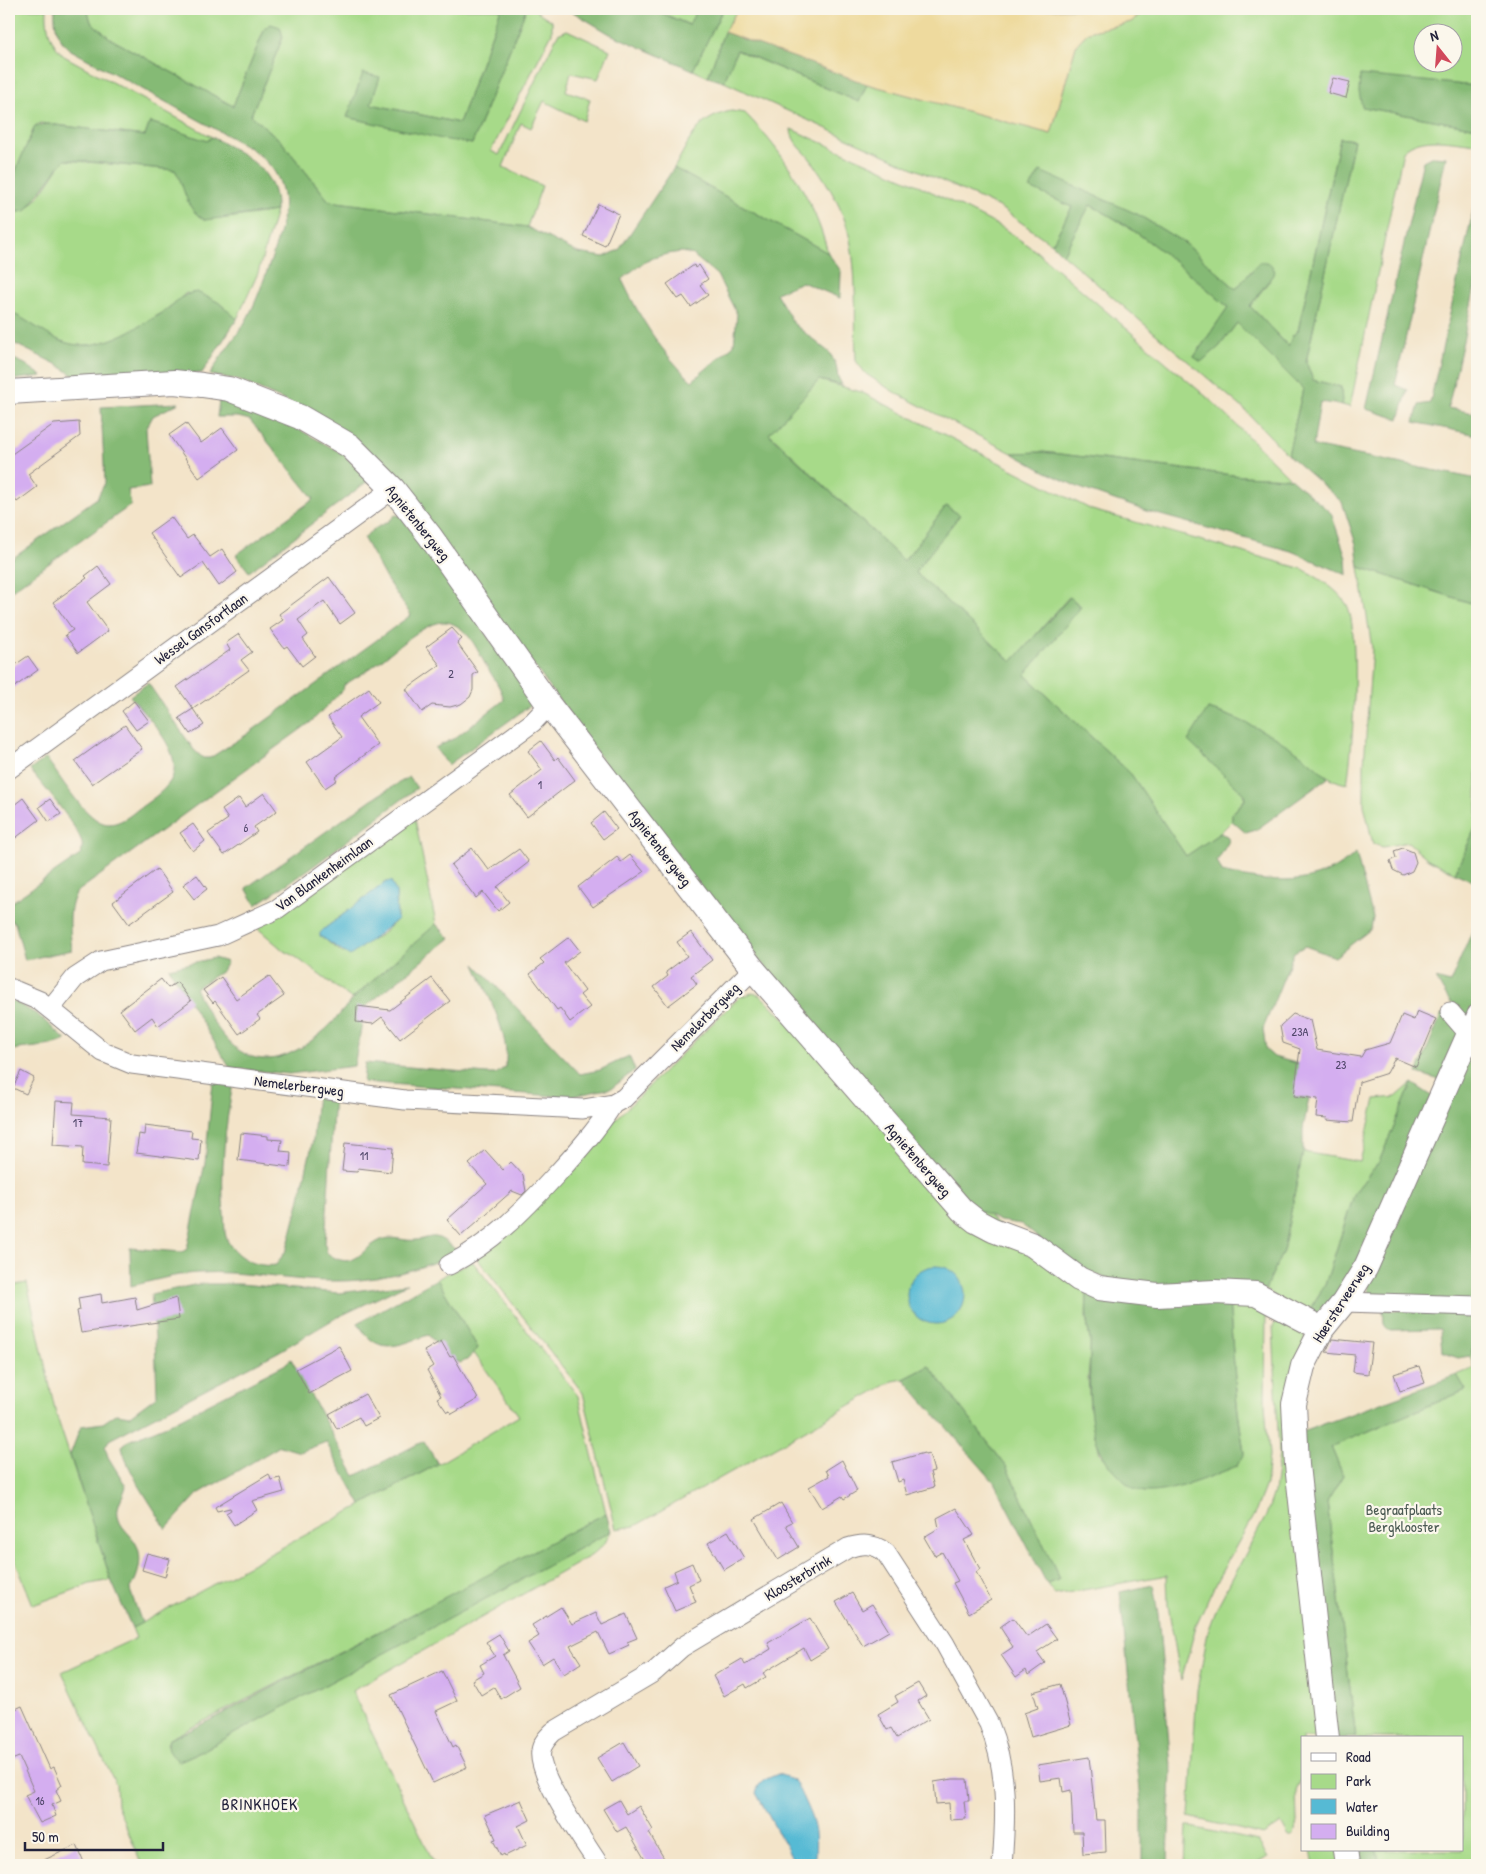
<svg xmlns="http://www.w3.org/2000/svg" width="1486" height="1874" viewBox="0 0 1486 1874" font-family="'Patrick Hand',sans-serif">
<rect width="100%" height="100%" fill="#fbf7ec"/>
<filter id="ink" filterUnits="userSpaceOnUse"><feTurbulence type="fractalNoise" baseFrequency=".02" numOctaves="2"/><feDisplacementMap in="SourceGraphic" scale="10" xChannelSelector="R" yChannelSelector="G"/><feConvolveMatrix kernelMatrix="1 2 1 2 8 2 1 2 1" color-interpolation-filters="sRGB"/></filter>
<filter id="wash" filterUnits="userSpaceOnUse"><feTurbulence type="fractalNoise" baseFrequency=".0096" numOctaves="4" result="noise"/><feDisplacementMap in="SourceGraphic" scale="20" xChannelSelector="R" yChannelSelector="G"/><feGaussianBlur stdDeviation="1.12" result="paint"/><feColorMatrix in="noise" values="0 0 0 0 0 0 0 0 0 0 0 0 0 0 0 0 0 1.4 0 .05"/><feComposite in="paint" operator="in"/></filter>
<g filter="url(#wash)">
<rect width="100%" height="100%" fill="#f3e4c9"/>
<!-- green -->
<path fill="#a7da89" stroke="#647e62" fill-rule="evenodd" d="M9,9H47C46,27 50,43 64,56L212,137L207,141L150,122L145,136L40,123L35,126L9,186Z
M87,9H501L459,123L371,104L347,117L472,144L526,9H533L552,21V33L491,151L499,155L558,34L567,30L610,50L598,79L571,73L566,91L590,99L584,121L544,101L531,128L521,123L503,167L542,186L527,227L329,201L281,141L251,115L283,37L265,28L233,106L111,39L91,22Z
M652,9H697L690,25Z
M723,9H738L724,32L708,77L693,70Z
M1147,9H1477V86L1360,76L1363,107L1477,128V144C1454,142 1421,133 1403,151L1350,407L1342,405L1341,387L1313,380L1306,362L1354,140L1340,138L1298,331L1293,335L1288,346L1250,306L1270,280L1259,262L1236,289L1186,244L1137,214L1031,188L1072,207L1052,244L999,207L724,82L736,50L859,102L867,84L1051,134L1076,45L1088,32L1131,22ZM1424,32H1454V62H1424Z
M731,111L745,113C784,153 814,199 828,253L674,168C691,139 695,119 731,111Z
M791,129L920,186L1003,228L1037,252L1216,405L1290,478L1241,476L1043,452L1012,453L971,432L894,392L866,374L856,361C854,318 859,265 846,224C839,202 825,179 811,160C804,150 791,142 791,129Z
M65,160L175,170L180,178L221,219L276,211L258,273L237,319L218,302L186,293C162,316 105,353 70,344C48,339 30,321 9,312V288L14,244L9,243V210C31,223 51,173 65,160Z
M1090,205C1142,231 1184,269 1228,307L1194,357L1219,347L1237,323L1303,389L1288,455L1244,409L1063,255Z
M819,380L861,392L1092,510L1303,569C1318,578 1338,589 1347,605C1360,630 1353,753 1347,784C1327,781 1315,765 1298,754C1270,735 1241,718 1208,709L1245,799L1232,814V821L1220,833L1186,856L1131,774L1025,675L1081,606L1069,597L1012,662L915,572L959,515L946,506L904,561L769,433Z
M1359,567L1477,605V824L1455,873L1428,859L1408,842L1383,847L1373,844L1364,805V765L1372,648Z
M413,809L436,924L352,999L293,955L284,951L254,925ZM386,882L396,892L397,920L381,935L343,953L328,942L324,929Z
M752,993L760,995L1022,1248L1087,1292L1086,1317L1091,1347L1088,1377L1090,1409L1100,1454L1144,1492L1161,1490L1220,1473L1244,1453L1237,1405L1229,1300L1249,1301L1266,1311L1265,1404L1269,1455L1266,1484L1256,1511L1217,1580L1196,1626L1181,1681L1168,1605L1167,1575L1055,1595L1047,1584L1060,1579L1006,1466L929,1366L904,1379L893,1381L635,1526L616,1529L583,1393L476,1257L520,1223L617,1118L729,1007L740,997Z
M1412,1083L1379,1162L1355,1192L1325,1285L1306,1315L1265,1290L1283,1251L1303,1152L1360,1162L1375,1099L1396,1097Z
M470,1262H473L578,1396L606,1513L519,1560L169,1739L167,1744L179,1761L202,1751L611,1531L605,1543L592,1555L352,1691L435,1865H142L117,1805L116,1785L62,1672L136,1638L132,1628L438,1464L519,1416L474,1353L478,1348L437,1279Z
M27,1283L56,1414L111,1580L90,1584L33,1605L9,1545V1286Z
M1282,1315L1303,1332L1305,1340L1297,1368L1317,1738H1302V1777L1296,1791L1297,1822L1294,1835L1289,1837L1281,1823L1263,1835L1189,1817L1197,1690L1208,1632L1218,1605L1266,1516L1274,1492L1279,1454L1273,1326Z
M1477,1338V1865H1382L1379,1862L1377,1850H1462V1738H1356L1327,1502L1343,1475L1331,1447L1466,1390L1457,1375L1474,1368L1470,1356Z
M1187,1826L1257,1841L1268,1857L1254,1865H1185Z
M1311,1850H1338L1341,1865H1314Z"/>
<!-- forest -->
<path fill="#85ba75" stroke="#546e58" fill-rule="evenodd" d="M55,9H87L91,22L111,39L233,106L265,28L271,24L280,27L283,37L251,115L281,141L329,201L527,227L578,253L604,257L619,250L674,168L828,253L841,271L840,298L802,282L776,293L794,324L830,353L836,365L838,377L842,385L819,380L769,434L904,561L946,506L960,515L915,572L1012,662L1070,597L1081,607L1025,675L1131,774L1186,856L1220,833L1227,836L1229,841L1217,861L1222,872C1272,884 1315,889 1356,853L1373,918L1371,929L1335,957L1305,946L1294,952L1263,1029L1266,1050L1274,1057L1299,1064L1297,1097L1309,1098L1303,1129V1152L1283,1251L1265,1290L1126,1285L1076,1268L1021,1224L1000,1221L980,1211L962,1198L854,1077L638,810L484,596L304,409L238,380L210,375C219,357 233,341 244,324C256,304 263,282 271,260C286,215 296,179 250,148L69,49C57,39 54,24 55,9ZM682,252L693,255L717,275L737,314L734,345L692,381C661,353 640,318 622,280C642,261 654,255 682,252Z
M501,9H526L472,144L442,139L347,117L363,73L380,77L371,104L459,123Z
M568,9H652L689,25L697,9H723L693,70L610,34Z
M724,32L867,84L859,102L737,50L724,82L708,77Z
M1360,75L1477,86V128L1362,107L1359,92Z
M150,122L207,141L212,137C243,154 278,169 276,211L205,220C184,209 186,188 175,170L71,160H65L60,165L26,211L19,212L9,210V186L35,126L47,124L145,136Z
M1340,138L1354,140L1306,362L1313,380L1341,387L1342,405L1320,402L1313,446L1477,479V605L1359,567L1356,544L1342,502L1288,455L1303,389L1237,323L1219,347L1201,362L1194,357L1228,307C1184,269 1142,231 1090,205L1063,255L1052,244L1072,207L1030,188L1040,171L1137,214L1186,244L1236,289L1259,262C1268,261 1272,263 1275,272L1250,306L1288,346L1293,335L1298,331Z
M1433,156L1446,157L1395,385L1408,390L1399,419L1366,409L1423,161Z
M1477,193V278L1448,408L1473,413L1477,397V435L1414,422L1419,405L1430,403Z
M197,292L218,302L237,319L202,373L77,378L58,365L9,341V312C27,319 41,332 59,340C93,356 130,331 159,315C173,307 180,293 197,292Z
M9,357L25,364L42,376L9,380Z
M219,400L259,407L343,454L369,480L249,572L236,555L314,499L250,420L238,417H217Z
M179,403L153,416L146,429L150,487L128,490L131,505L9,592V561L97,498L105,483L101,407Z
M1043,452L1241,476L1290,478L1331,513L1346,557L1347,575L1291,551L1146,511L1080,488L1044,471L1012,453Z
M395,515L401,516L535,702L448,765L435,748L455,738L504,700C500,684 490,674 483,660C475,645 468,630 451,623C430,615 392,653 376,664C366,672 355,678 344,685L343,690L311,722L77,892C67,908 70,931 72,950L25,960L15,923L9,919V904L80,855C81,851 83,847 82,843C79,828 42,784 30,770L46,758C59,775 83,816 103,823C115,827 129,817 137,810C148,802 161,794 169,783C189,756 146,716 130,696L148,683L194,750L203,758H210L246,735L411,615L386,579L364,539C371,526 386,527 395,515Z
M1208,709C1250,721 1297,746 1328,778L1256,830L1246,833L1232,821V814L1245,800L1244,794L1188,741Z
M409,777L417,788L315,865L256,905L246,888L372,799Z
M1477,824V883L1455,873Z
M1477,920V996L1472,1014C1456,1018 1443,990 1436,979L1450,983Z
M436,924L450,938L365,1007L354,1066L289,1074L230,1068L169,968L214,958L227,962L222,971L195,988C227,1056 261,1086 326,1029C336,1020 344,1008 354,998C380,973 408,949 436,924Z
M475,964L580,1074L600,1070L629,1056L635,1070L612,1088L568,1097L363,1082L365,1063L487,1074H496L505,1067C512,1038 486,992 475,964Z
M9,999L38,1015L66,1040C47,1049 28,1046 9,1051Z
M1442,1013L1459,1032L1440,1080L1417,1073Z
M1477,1058V1301L1374,1297L1369,1292L1368,1277L1468,1059Z
M213,1082L233,1084C225,1127 220,1171 224,1214C225,1221 224,1231 226,1237C233,1257 256,1268 276,1265L287,1249L298,1207L313,1140L317,1093L334,1095L325,1244L327,1253C355,1273 360,1249 381,1240C393,1235 405,1242 416,1240C423,1240 429,1236 436,1237C444,1239 452,1247 459,1252C422,1269 380,1281 338,1281C291,1282 245,1270 198,1273C175,1274 153,1281 131,1286L130,1248L182,1252L187,1249L205,1163Z
M1412,1083L1432,1096L1372,1238L1324,1315H1306L1325,1285L1355,1192L1379,1162Z
M437,1279L478,1348L467,1360L460,1363L449,1357L428,1335C397,1346 377,1357 358,1323Z
M199,1284H240L339,1293L407,1284L334,1319L278,1352L109,1440L105,1447L108,1457L126,1486C124,1496 116,1504 118,1516C120,1528 129,1532 135,1542C144,1556 139,1576 130,1590L142,1623L132,1628L111,1580L70,1455L81,1426L103,1423L116,1414L130,1416L157,1396L155,1337L151,1294Z
M1087,1292L1229,1300L1237,1405L1244,1453L1237,1466C1212,1476 1172,1493 1146,1492C1135,1491 1127,1484 1120,1477C1083,1443 1090,1394 1090,1348C1091,1338 1087,1328 1087,1318C1086,1309 1087,1300 1087,1292Z
M1383,1310L1477,1312V1338L1470,1356L1458,1358L1442,1352L1440,1329L1388,1330L1384,1324Z
M291,1359L355,1476L424,1441L438,1464L361,1505L326,1442L300,1452L280,1446L198,1494L166,1529C155,1509 124,1467 122,1446L128,1441L169,1424L284,1365Z
M929,1366L1006,1466L1060,1579L1047,1584L994,1482L904,1379Z
M1457,1375L1466,1390L1331,1447L1343,1475L1327,1502L1356,1738H1335L1302,1432Z
M606,1513L611,1531L586,1545L202,1751L179,1761C171,1756 166,1749 169,1739L193,1729Z
M1153,1585L1158,1614L1171,1767L1168,1865H1142V1811L1120,1592Z
M1354,1850H1377L1379,1862L1382,1865H1357Z"/>
<!-- sand -->
<path fill="#eeda9e" stroke="#887e6c" d="M738,9H1147L1131,22L1088,32L1076,45L1051,134L867,84L724,32Z"/>
<!-- water -->
<path fill="#56bad4" stroke="#3c6e88" d="M391,881L396,892L397,920L350,956L320,936V933L324,929L386,882Z
M907 1295a29 29 0 1 1 58 0a29 29 0 1 1-58 0Z
M778,1774L792,1779L796,1783C812,1818 819,1826 814,1865H796L756,1793C759,1780 767,1779 778,1774Z"/>
<g id="blocks">
<!-- building -->
<path fill="#d4aef0" d="M1333,78L1350,82L1346,98L1328,93Z
M598,204L619,214L605,246L583,236Z
M694,265L695,268L699,265L708,279L700,285L708,295L691,307L683,296L678,299L667,284Z
M79,422L80,436L28,474L37,487L17,502L9,491V456L54,424Z
M186,423L201,443L222,428L238,450L199,478L169,435Z
M171,517L187,539L193,535L210,557L222,549L237,572L219,586L203,563L181,578L149,533Z
M98,566L111,584L87,602L108,631L78,653L65,635L73,630L53,602L87,578L85,576Z
M329,577L355,613L340,624L324,601L298,620L308,635L303,639L315,656L302,666L287,646L284,648L270,629L283,620L279,614Z
M452,628L462,639L457,643L478,672L473,675V690L470,697L461,704L450,707L432,705L422,712L406,689L440,665L426,647Z
M239,634L252,652L241,660L249,670L193,709L177,687L230,650L226,643Z
M28,656L38,670L9,691V669Z
M369,688L379,702L358,717L378,745L335,777L337,780L325,788L307,762L342,737L328,717Z
M134,701L149,721L136,730L122,711Z
M193,709L204,725L190,734L179,718Z
M125,725L142,749L92,784L75,761Z
M541,741L555,760L558,757L575,780L527,817L510,795L542,770L528,751Z
M264,793L277,811L254,827L257,832L224,855L208,833L228,819L222,810L239,798L245,807Z
M23,798L39,820L9,843V809Z
M50,799L61,814L49,822L39,807Z
M604,812L617,829L603,839L591,823Z
M193,824L205,841L193,851L180,833Z
M472,848L489,870L519,849L529,862L497,887L509,902L498,911L483,892L476,898L451,865Z
M1403,848L1413,852L1416,862L1412,871L1403,875L1393,870L1390,861L1396,858L1394,851Z
M630,855L644,872L593,907L578,887L617,857L621,862Z
M157,869L173,892L129,924L113,902Z
M197,875L207,889L194,899L183,885Z
M691,932L712,960L691,976L697,984L668,1006L654,987L668,976L666,972L687,956L677,942Z
M569,937L580,951L564,963L585,991L580,995L590,1007L570,1022L560,1008L557,1010L530,974L544,963L540,959Z
M269,976L284,996L257,1015L260,1019L239,1034L215,1001L213,1003L203,990L221,977L236,999Z
M432,978L450,1001L400,1039L382,1017L373,1024L356,1022L357,1006L390,1010Z
M161,979L168,988L177,982L191,1001L158,1026L152,1017L135,1030L120,1010Z
M1417,1011L1436,1019L1416,1067L1395,1058L1387,1073L1359,1082L1353,1122L1326,1120L1327,1118L1316,1117L1318,1099L1294,1096L1300,1049L1283,1043L1280,1026L1293,1014L1310,1020L1317,1050L1361,1057L1365,1050L1390,1043L1402,1015L1414,1020Z
M21,1071L34,1078L26,1094L13,1088Z
M56,1101L74,1102L73,1114L111,1117L107,1167L82,1165L83,1147L53,1145Z
M145,1125L192,1131L191,1138L201,1139L199,1161L136,1153L139,1134L144,1135Z
M241,1133L268,1136V1139L282,1140L280,1151L291,1152L290,1167L238,1160Z
M345,1143L393,1148L391,1172L358,1168L357,1172L342,1171Z
M485,1150L503,1170L511,1162L523,1175L526,1191L522,1195L512,1191L461,1236L447,1220L487,1184L469,1164Z
M101,1294L102,1303L135,1297L137,1310L176,1298L179,1319L81,1333L77,1311L80,1310L78,1298Z
M1332,1339L1372,1343L1368,1374L1353,1372L1355,1355L1326,1352Z
M441,1341L450,1357L453,1355L478,1399L452,1414L450,1411L447,1412L437,1398L441,1396L427,1370L433,1366L424,1351Z
M339,1346L352,1371L309,1394L296,1369Z
M1419,1366L1425,1383L1400,1391L1394,1374Z
M365,1394L379,1418L364,1426L359,1417L337,1429L329,1414Z
M924,1453L925,1455L929,1454L934,1471L930,1472L934,1487L907,1495L903,1480L898,1482L892,1462Z
M842,1460L857,1491L844,1499L842,1496L822,1508L809,1487L829,1476L826,1470Z
M269,1474L271,1480L280,1478L284,1492L252,1501L257,1510L234,1525L226,1513L231,1510L230,1508L217,1511L215,1507Z
M781,1503L792,1522L786,1525L799,1547L778,1560L754,1519Z
M956,1508L974,1535L964,1540L980,1569L976,1572L991,1600L969,1613L953,1583L958,1581L942,1552L935,1556L924,1537L939,1528L937,1518Z
M728,1531L744,1558L724,1570L708,1543Z
M147,1553L170,1559L165,1577L142,1570Z
M692,1563L699,1580L689,1585L696,1602L675,1611L664,1586L677,1580L674,1571Z
M852,1593L862,1610L872,1604L889,1631L863,1646L836,1602Z
M561,1607L572,1624L596,1613L602,1625L626,1614L637,1638L627,1642L629,1645L609,1654L598,1632L570,1646L581,1663L564,1674L553,1657L542,1664L528,1643L539,1636L532,1625Z
M810,1618L828,1649L810,1660L804,1648L763,1673L766,1677L747,1688L745,1684L724,1696L713,1676L742,1659L745,1665L771,1649L768,1643Z
M1013,1618L1027,1637L1046,1624L1057,1639L1037,1652L1045,1663L1028,1675L1026,1670L1016,1677L1001,1655L1013,1647L1000,1627Z
M499,1634L509,1651L503,1655L520,1687L501,1699L494,1687L481,1695L472,1680L484,1673L480,1665L495,1656L486,1642Z
M442,1671L457,1701L436,1711L453,1747L456,1745L467,1767L433,1783L391,1695Z
M918,1683L926,1696L918,1701L929,1719L897,1738L891,1728L887,1730L878,1714L898,1702L895,1696Z
M1060,1684L1071,1725L1031,1737L1024,1713L1038,1708L1033,1692Z
M22,1706L50,1769L54,1767L62,1785L56,1790L61,1801L52,1805L56,1816L40,1823L25,1795L34,1791L19,1757L9,1761V1712Z
M624,1742L638,1766L612,1782L597,1758Z
M1089,1757L1096,1820H1105L1106,1852L1083,1854L1082,1832H1073L1071,1790L1063,1792L1061,1778L1040,1781L1038,1765Z
M953,1779H967L969,1801H964L966,1819L950,1820L949,1803L936,1804L934,1782Z
M521,1800L530,1820L518,1826L527,1845L505,1856L504,1854L501,1856L493,1840L496,1839L485,1815Z
M619,1800L627,1814L639,1806L653,1830L649,1833L665,1860L655,1865H648L626,1827L617,1832L603,1809Z
M77,1845L85,1865H33Z"/>
</g>
</g>
<g filter="url(#ink)">
<use href="#blocks" fill-opacity="0" stroke="#8a8382" stroke-width="1"/>
<g fill="none" stroke-linecap="round" stroke-linejoin="round">
<!-- minor casing -->
<g stroke="#8a8382" stroke-width="21">
<path id="minor" d="M9,769L393,489
M9,988L40,1001L103,1052L132,1064L405,1100L583,1109L613,1104L624,1098L753,969
M51,1008L75,978L101,961L218,936L277,909L533,722L549,705
M1450,1012L1469,1034L1477,1014
M449,1265C492,1243 523,1211 556,1175C577,1152 596,1131 613,1104
M1344,1302L1477,1306
M599,1865C585,1843 536,1774 541,1751C542,1743 548,1737 553,1732L654,1672L682,1647L848,1548C862,1543 874,1543 886,1553L945,1644L989,1724C1008,1770 1006,1816 1002,1865"/>
</g>
<!-- tertiary casing -->
<g stroke="#8a8382" stroke-width="26">
<path id="tertiary" d="M9,392L174,382L202,385L229,389L300,417L350,446L393,489L430,536L549,705L753,969L962,1210L976,1221L993,1230L1033,1245L1079,1279L1099,1288L1157,1295L1215,1292L1256,1294L1322,1329
M1327,1738L1297,1465L1294,1404L1303,1366L1322,1329L1344,1302L1366,1267L1469,1034L1477,1043
M1345,1850L1347,1865"/>
</g>
<!-- minor -->
<use href="#minor" stroke="#fff" stroke-width="19"/>
<!-- tertiary -->
<use href="#tertiary" stroke="#fff" stroke-width="24"/>
</g>
</g>
<g text-anchor="middle" stroke-width="4.5" stroke-linejoin="round" paint-order="stroke">
<!-- number labels -->
<g font-size="12" fill="#4e4568">
<text x="451" y="678">2</text>
<text x="540" y="789">1</text>
<text x="246" y="832">6</text>
<text x="1300" y="1036">23A</text>
<text x="1341" y="1069">23</text>
<text x="78" y="1127">17</text>
<text x="364" y="1160">11</text>
<text x="40" y="1805">16</text>
</g>
<!-- street labels -->
<g font-size="15" fill="#22223b" stroke="#fbf7ec">
<text transform="translate(418 523) rotate(51)" y="5">Agnietenbergweg</text>
<text transform="translate(201 629) rotate(-36)" y="5">Wessel Gansfortlaan</text>
<text transform="translate(660 848) rotate(52)" y="5">Agnietenbergweg</text>
<text transform="translate(324 874) rotate(-36)" y="5">Van Blankenheimlaan</text>
<text transform="translate(705 1017) rotate(-45)" y="5">Nemelerbergweg</text>
<text transform="translate(299 1086) rotate(7)" y="5">Nemelerbergweg</text>
<text transform="translate(918 1160) rotate(49)" y="5">Agnietenbergweg</text>
<text transform="translate(1341 1303) rotate(-57)" y="5">Haersterveerweg</text>
<text transform="translate(798 1578) rotate(-31)" y="5">Kloosterbrink</text>
</g>
<!-- park labels -->
<g font-size="15" fill="#4a5952" stroke="#fbf7ec">
<text x="1404" y="1515">Begraafplaats<tspan x="1404" dy="17">Bergklooster</tspan></text>
</g>
<!-- neighbourhood labels -->
<g font-size="16" letter-spacing="1" fill="#22223b" stroke="#fbf7ec">
<text x="260" y="1810">BRINKHOEK</text>
</g>
</g>
<!-- margin -->
<rect width="1486" height="1874" fill="none" stroke="#fbf7ec" stroke-width="30"/>
<!-- legend -->
<rect x="1301" y="1736" width="162" height="115" fill="#fbf7ec" stroke="#a4a2a5"/>
<rect x="1311" y="1753" width="25" height="8" fill="#ffffff" stroke="#a4a2a5"/>
<text x="1346" y="1762" font-size="15" fill="#22223b">Road</text>
<rect x="1311" y="1774" width="25" height="15" fill="#a7da89" stroke="#a4a2a5"/>
<text x="1346" y="1786" font-size="15" fill="#22223b">Park</text>
<rect x="1311" y="1799" width="25" height="15" fill="#56bad4" stroke="#a4a2a5"/>
<text x="1346" y="1812" font-size="15" fill="#22223b">Water</text>
<rect x="1311" y="1824" width="25" height="15" fill="#d4aef0" stroke="#a4a2a5"/>
<text x="1346" y="1836" font-size="15" fill="#22223b">Building</text>
<!-- north arrow -->
<g transform="translate(1438 48) rotate(343)"><circle r="24" fill="#fbf7ec" stroke="#a4a2a5"/>
<path d="M0-4L9 19L0 12L-9 19Z" fill="#d1495b"/>
<text y="-8" font-size="14" font-weight="bold" text-anchor="middle" fill="#22223b">N</text>
</g>
<!-- scale -->
<path d="M25 1842v8h138v-8" fill="none" stroke="#22223b" stroke-width="2.5"/>
<text x="32" y="1842" font-size="15" fill="#22223b" stroke="#fbf7ec" stroke-width="4" paint-order="stroke">50 m</text>
</svg>
